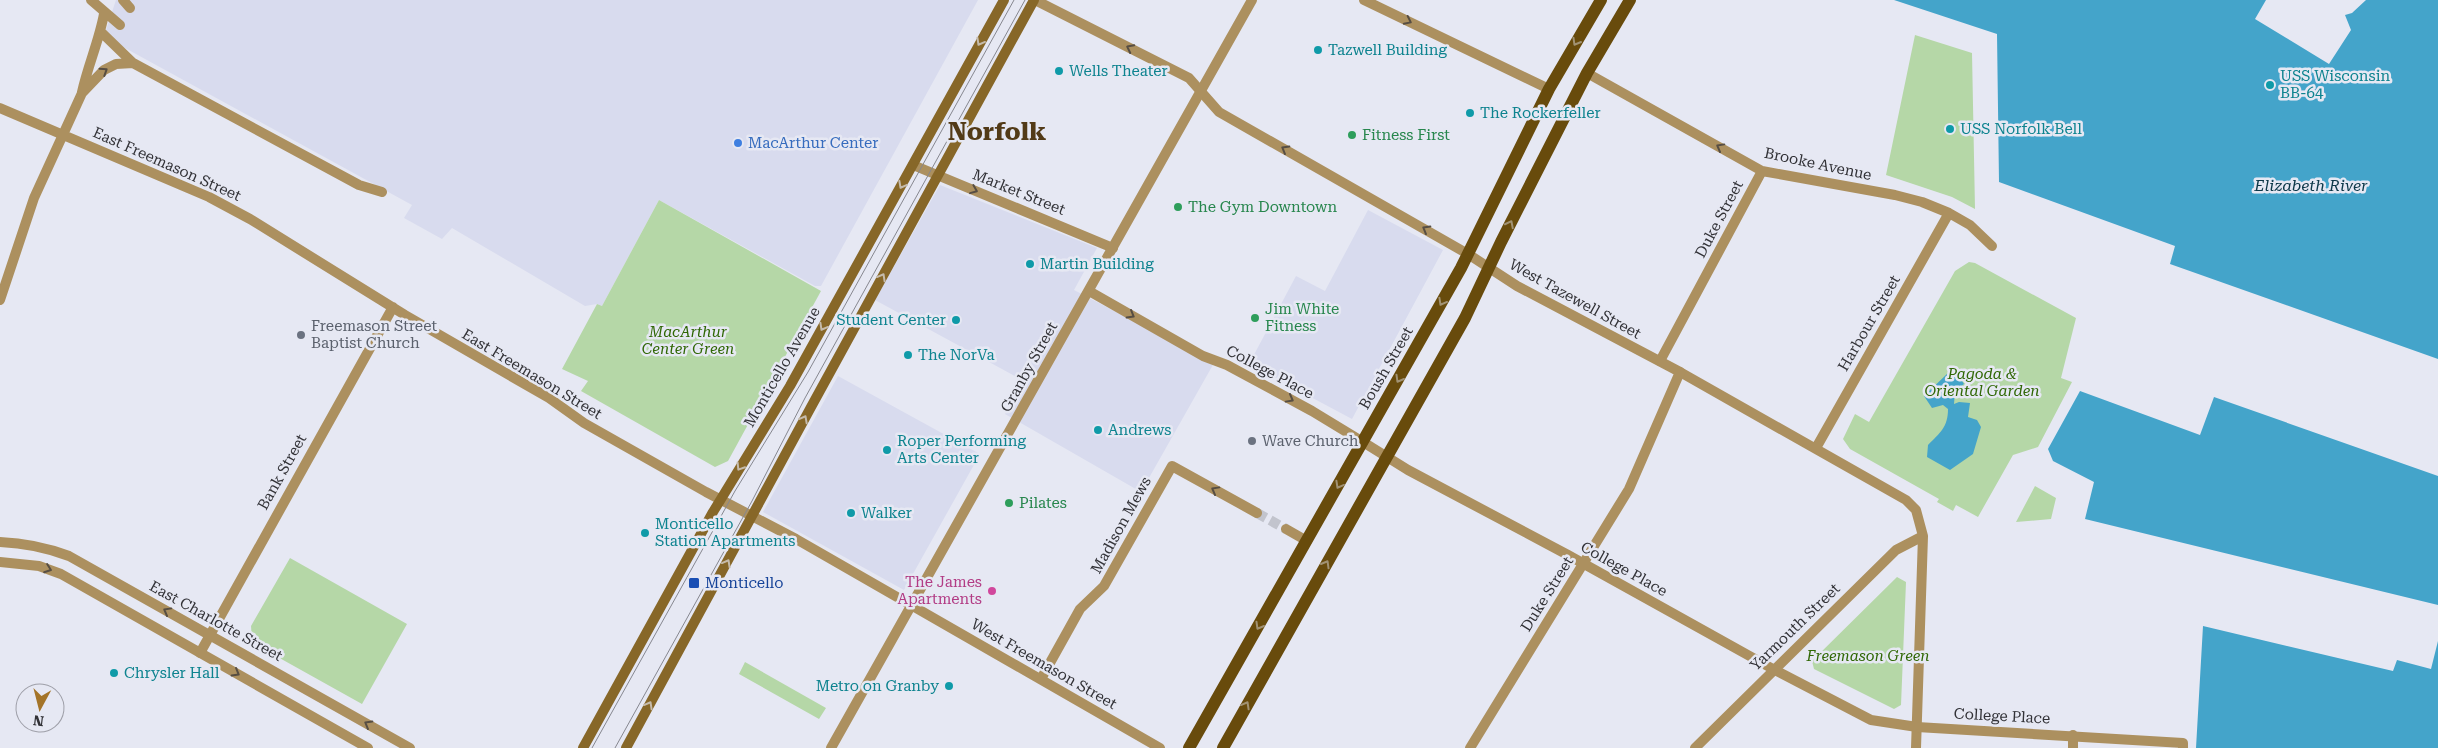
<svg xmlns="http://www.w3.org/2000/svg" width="2438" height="748" viewBox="0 0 2438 748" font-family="'Roboto Serif',serif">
<rect width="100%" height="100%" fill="#e6e8f3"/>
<!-- built -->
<path fill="#d8dbee" d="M116,0H978L821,286H815L659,200L602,306L597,304L585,306L452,228L442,239L404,218L412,205L125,48L105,33Z
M940,185L1097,248L1074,290L1214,363L1141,492L1005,414L1024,381L875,300Z
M1368,210L1443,250L1352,419L1249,364L1296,276L1325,291Z
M838,376L980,454L904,590L763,512Z"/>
<!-- green -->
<path fill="#b5d7a7" d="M1915,35L1972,53L1975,209L1952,197L1886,175Z
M659,200L821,291L728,461L715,467L581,391L588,381L562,369L597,304L602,306Z
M1969,262L1975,263L2076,318L2061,378L2072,382L2038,447L2013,455L1978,517L1956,505L1953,511L1937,502L1939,499L1850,449L1843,439L1855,414L1869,422L1955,271Z
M2035,486L2056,498L2051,519L2016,522Z
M290,558L407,624L362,704L258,646L252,639L251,626Z
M1897,577L1906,582L1901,705L1894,709L1814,669L1812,661Z
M745,662L826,708L819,719L739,674Z"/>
<!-- water -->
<path fill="#44a4ca" d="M1894,0H2266L2255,19L2329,64L2351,30L2345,15L2352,13L2366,0H2438V359L2170,264L2175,246L1999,182L1997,34Z
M1948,373H1957L1964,384L1955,391L1954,404L1959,402L1970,403L1968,417L1977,420L1981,427L1973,454L1950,470L1927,457L1928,445C1940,433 1948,427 1948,409L1943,405L1932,408L1924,396Z
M2080,391L2200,435L2214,397L2438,476V605L2085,519L2094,482L2053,461L2048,449Z
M2203,626L2393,671L2397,660L2431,669L2438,641V748H2196Z"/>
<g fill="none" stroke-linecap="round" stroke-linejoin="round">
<!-- minor-tunnel -->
<path stroke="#c2c4cd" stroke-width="10" stroke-dasharray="10 5" stroke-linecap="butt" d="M1257,513L1286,529"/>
<!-- minor -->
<path stroke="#ac905f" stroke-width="10" d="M91,0L120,25
M123,0L130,8
M1035,0L1189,78L1219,112L1468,254
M1364,0L1549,89
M101,32L133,63L359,185L382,192
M1587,73L1762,171L1895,195L1922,202L1949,213L1970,225L1992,246
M82,92C88,65 99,41 104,14
M0,108L209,197L250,219L405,315L549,398L584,423L706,492L796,539L1160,748
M913,165L1113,248
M1089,291L1203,356L1227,365L1312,411L1363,442
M0,300L34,198L82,93L104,70L116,64L133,63
M1660,361L1762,171
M1680,372L1906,500L1916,510L1923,536L1916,748
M1816,448L1949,213
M1286,529L1307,541
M200,653L393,307
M1041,679L1080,609L1104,586L1172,466L1257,513
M1695,748L1896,550L1923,536
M2073,748V735"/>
<!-- tertiary -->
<path stroke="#ac905f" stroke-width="10" d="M1468,254L1517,286L1680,372L1629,489L1470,748
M1363,442L1408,470L1568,555L1773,669L1871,720L1917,727L2183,743V748
M0,542C25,543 45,547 69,556L410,748
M0,562L39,566L61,574L368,748
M831,748L1252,0"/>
<!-- secondary -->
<path stroke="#876728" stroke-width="10" d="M583,748L713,512L790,386L1004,0
M626,748C761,498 897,249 1034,0"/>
<!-- primary -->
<path stroke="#684b0c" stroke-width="12" d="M1189,748L1461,268L1549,89L1601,0
M1223,748L1465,318L1501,242L1587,73L1630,0"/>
<!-- tram -->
<path stroke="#86878f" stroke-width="1" d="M592,748L735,491L808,372L1014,0
M615,748L752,501L805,398L1025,0"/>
</g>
<!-- one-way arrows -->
<defs><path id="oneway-chevron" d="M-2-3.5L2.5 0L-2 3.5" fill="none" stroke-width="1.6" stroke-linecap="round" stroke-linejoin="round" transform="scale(1.25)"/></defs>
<g stroke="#574e43">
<use href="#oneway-chevron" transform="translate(1408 21) rotate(26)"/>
<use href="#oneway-chevron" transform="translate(1130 48) rotate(-153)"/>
<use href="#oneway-chevron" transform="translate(104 71) rotate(-33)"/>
<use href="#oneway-chevron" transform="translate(1720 147) rotate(-151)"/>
<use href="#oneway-chevron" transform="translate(1285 149) rotate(-150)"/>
<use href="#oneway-chevron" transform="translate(974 190) rotate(22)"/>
<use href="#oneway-chevron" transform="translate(1426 229) rotate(-150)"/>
<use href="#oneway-chevron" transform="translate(1131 315) rotate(30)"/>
<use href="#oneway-chevron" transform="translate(1290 399) rotate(29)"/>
<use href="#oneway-chevron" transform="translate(1215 490) rotate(-151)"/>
<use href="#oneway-chevron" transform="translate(48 569) rotate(20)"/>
<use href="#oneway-chevron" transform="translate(167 611) rotate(-151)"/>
<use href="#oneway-chevron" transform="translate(236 673) rotate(30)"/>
<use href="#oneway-chevron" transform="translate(368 724) rotate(-150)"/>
</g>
<g stroke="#c5bbac">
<use href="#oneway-chevron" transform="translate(980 42) rotate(119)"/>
<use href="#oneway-chevron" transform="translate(902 185) rotate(118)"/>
<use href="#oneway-chevron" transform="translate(882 277) rotate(-61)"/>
<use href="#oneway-chevron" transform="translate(823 327) rotate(119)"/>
<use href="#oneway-chevron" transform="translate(804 419) rotate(-62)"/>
<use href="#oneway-chevron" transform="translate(740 467) rotate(122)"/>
<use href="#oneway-chevron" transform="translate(727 563) rotate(-61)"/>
<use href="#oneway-chevron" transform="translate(649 705) rotate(-61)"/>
</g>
<g stroke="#a19274">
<use href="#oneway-chevron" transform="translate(1576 42) rotate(120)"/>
<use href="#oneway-chevron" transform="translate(1510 224) rotate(-63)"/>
<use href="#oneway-chevron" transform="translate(1442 302) rotate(119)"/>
<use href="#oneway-chevron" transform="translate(1399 379) rotate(120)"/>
<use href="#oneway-chevron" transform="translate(1339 485) rotate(119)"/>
<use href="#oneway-chevron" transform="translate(1326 564) rotate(-60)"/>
<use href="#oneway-chevron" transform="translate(1259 626) rotate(120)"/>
<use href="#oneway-chevron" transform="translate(1246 705) rotate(-61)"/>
</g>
<!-- markers -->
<g fill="#0f9aa8" stroke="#e6e8f3" stroke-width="2">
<circle cx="1318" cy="50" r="5"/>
<circle cx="1059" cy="71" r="5"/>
<circle cx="2270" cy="85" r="5"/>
<circle cx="1470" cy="113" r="5"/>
<circle cx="1950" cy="129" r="5"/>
<circle cx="1030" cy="264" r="5"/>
<circle cx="956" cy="320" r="5"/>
<circle cx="908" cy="355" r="5"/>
<circle cx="1098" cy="430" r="5"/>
<circle cx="887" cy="450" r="5"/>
<circle cx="851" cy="513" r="5"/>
<circle cx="645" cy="533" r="5"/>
<circle cx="114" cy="673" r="5"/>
<circle cx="949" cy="686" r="5"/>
</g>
<g fill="#2e9e5b" stroke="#e6e8f3" stroke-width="2">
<circle cx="1352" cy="135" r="5"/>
<circle cx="1178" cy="207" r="5"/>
<circle cx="1255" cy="318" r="5"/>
<circle cx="1009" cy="503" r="5"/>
</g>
<circle fill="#3f7fe0" stroke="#e6e8f3" stroke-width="2" cx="738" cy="143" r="5"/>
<g fill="#6b7280" stroke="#e6e8f3" stroke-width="2">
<circle cx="301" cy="335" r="5"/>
<circle cx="1252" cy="441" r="5"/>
</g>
<rect fill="#1a4fb4" stroke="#e6e8f3" stroke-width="2" x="688" y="577" width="12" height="12" rx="2.5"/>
<circle fill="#d1479c" stroke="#e6e8f3" stroke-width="2" cx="992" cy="591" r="5"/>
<g text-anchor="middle" stroke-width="5" stroke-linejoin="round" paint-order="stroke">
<!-- culture labels -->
<g font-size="15" fill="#0d838f" stroke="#e6e8f3" text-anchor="start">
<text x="1328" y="55">Tazwell Building</text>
<text x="1069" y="76">Wells Theater</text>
<text x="2280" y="81">USS Wisconsin<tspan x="2280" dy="17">BB-64</tspan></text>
<text x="1480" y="118">The Rockerfeller</text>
<text x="1960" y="134">USS Norfolk Bell</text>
<text x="1040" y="269">Martin Building</text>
<text x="946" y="325" text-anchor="end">Student Center</text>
<text x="918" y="360">The NorVa</text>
<text x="1108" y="435">Andrews</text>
<text x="897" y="446">Roper Performing<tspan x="897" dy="17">Arts Center</tspan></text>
<text x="861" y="518">Walker</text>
<text x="655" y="529">Monticello<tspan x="655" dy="17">Station Apartments</tspan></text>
<text x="124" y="678">Chrysler Hall</text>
<text x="939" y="691" text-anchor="end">Metro on Granby</text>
</g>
<!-- leisure labels -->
<g font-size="15" fill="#27864d" stroke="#e6e8f3" text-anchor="start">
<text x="1362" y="140">Fitness First</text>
<text x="1188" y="212">The Gym Downtown</text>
<text x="1265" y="314">Jim White<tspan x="1265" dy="17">Fitness</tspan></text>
<text x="1019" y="508">Pilates</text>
</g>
<!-- shop labels -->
<g font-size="15" fill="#366cbe" stroke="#e6e8f3" text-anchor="start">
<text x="748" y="148">MacArthur Center</text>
</g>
<!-- street labels -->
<g font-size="15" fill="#323237" stroke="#e6e8f3">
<text transform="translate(167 164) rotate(24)" y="5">East Freemason Street</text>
<text transform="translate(1818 164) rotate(12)" y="5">Brooke Avenue</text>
<text transform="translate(1019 192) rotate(22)" y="5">Market Street</text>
<text transform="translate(1719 219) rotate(-62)" y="5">Duke Street</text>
<text transform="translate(1575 299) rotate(29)" y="5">West Tazewell Street</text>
<text transform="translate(1869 323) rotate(-60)" y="5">Harbour Street</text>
<text transform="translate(782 367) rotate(-60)" y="5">Monticello Avenue</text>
<text transform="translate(1029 367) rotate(-61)" y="5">Granby Street</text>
<text transform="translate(1386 368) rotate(-60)" y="5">Boush Street</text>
<text transform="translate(1270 372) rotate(28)" y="5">College Place</text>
<text transform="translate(532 374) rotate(31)" y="5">East Freemason Street</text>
<text transform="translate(282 472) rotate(-61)" y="5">Bank Street</text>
<text transform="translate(1121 525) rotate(-61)" y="5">Madison Mews</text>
<text transform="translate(1624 569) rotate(29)" y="5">College Place</text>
<text transform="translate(1547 594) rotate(-58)" y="5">Duke Street</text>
<text transform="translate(216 621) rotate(29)" y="5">East Charlotte Street</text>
<text transform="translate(1795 627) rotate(-44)" y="5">Yarmouth Street</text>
<text transform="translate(1044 664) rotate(30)" y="5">West Freemason Street</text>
<text transform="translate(2002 716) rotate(3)" y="5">College Place</text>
</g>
<!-- worship labels -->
<g font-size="15" fill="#5b616d" stroke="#e6e8f3" text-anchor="start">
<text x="311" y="331">Freemason Street<tspan x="311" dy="17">Baptist Church</tspan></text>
<text x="1262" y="446">Wave Church</text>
</g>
<!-- park labels -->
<g font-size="15" font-style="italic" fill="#2f6704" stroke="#e6e8f3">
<text x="688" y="337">MacArthur<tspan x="688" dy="17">Center Green</tspan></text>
<text x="1982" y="379">Pagoda &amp;<tspan x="1982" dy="17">Oriental Garden</tspan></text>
<text x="1868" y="661">Freemason Green</text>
</g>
<!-- hotel labels -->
<g font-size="15" fill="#b23c85" stroke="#e6e8f3" text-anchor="end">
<text x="982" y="587">The James<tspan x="982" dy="17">Apartments</tspan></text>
</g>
<!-- transit labels -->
<g font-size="15" fill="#164399" stroke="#e6e8f3" text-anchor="start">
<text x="705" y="588">Monticello</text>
</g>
<!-- water labels -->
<g font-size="16" font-style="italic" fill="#0c3748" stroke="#e6e8f3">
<text x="2311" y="191">Elizabeth River</text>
</g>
<!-- town labels -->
<g font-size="25" font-weight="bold" fill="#523a17" stroke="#e6e8f3">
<text x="997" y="140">Norfolk</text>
</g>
</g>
<!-- north arrow -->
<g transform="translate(40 708) rotate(187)"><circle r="24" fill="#e6e8f3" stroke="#9e9fa8"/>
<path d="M0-4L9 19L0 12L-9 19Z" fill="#a47428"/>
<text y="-8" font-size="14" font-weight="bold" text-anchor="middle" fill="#323237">N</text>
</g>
</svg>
